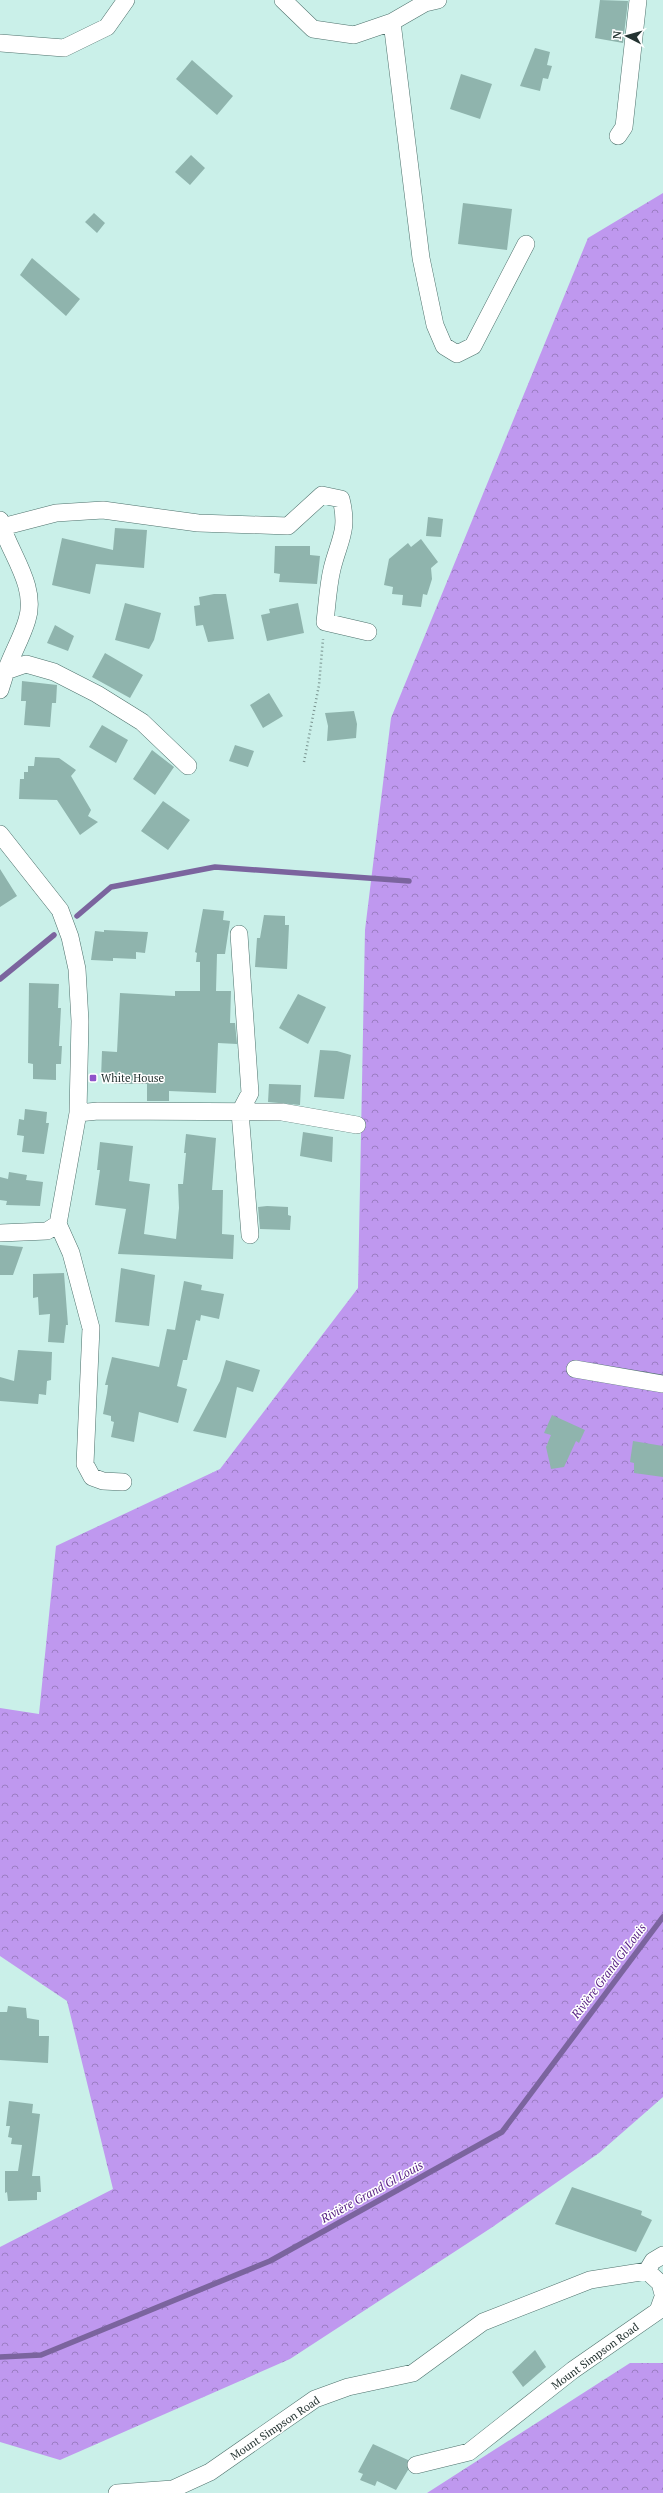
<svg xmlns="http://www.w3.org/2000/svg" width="663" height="2493" viewBox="0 0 663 2493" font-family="'PT Serif',serif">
<defs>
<pattern id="forest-crowns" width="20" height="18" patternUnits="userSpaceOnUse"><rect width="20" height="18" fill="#bf98ef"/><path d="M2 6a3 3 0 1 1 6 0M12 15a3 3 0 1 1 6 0" fill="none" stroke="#9b7dc2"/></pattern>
</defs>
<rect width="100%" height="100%" fill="#caf0e9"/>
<!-- forest -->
<path fill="url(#forest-crowns)" d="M663,193V2097L599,2153L491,2228L290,2359L60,2460L0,2442V2247L113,2189L67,2001L0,1956V1708L39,1714L56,1546L220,1469L358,1288L365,930L391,718L588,238Z
M630,2363H663V2493H427Z"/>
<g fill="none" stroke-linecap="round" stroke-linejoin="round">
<!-- stream -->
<path stroke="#7b649e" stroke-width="5.5" d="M77,916L111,887L215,867L409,881
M0,979L54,935
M0,2357L41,2355L270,2261L502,2132L663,1917"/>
</g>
<!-- building -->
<path fill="#8fb4ad" d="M600,0L628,1L623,43L595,38Z
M535,48L550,52L547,65L552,66L548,79L543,78L540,91L520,86Z
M192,60L233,96L217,115L176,79Z
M461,74L492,84L480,119L450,109Z
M191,155L205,168L190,185L175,172Z
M463,203L512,209L507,250L458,244Z
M94,213L105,223L97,233L85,222Z
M32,258L80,299L66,316L20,275Z
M428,517L443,519L441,537L426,536Z
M115,528L147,530L144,568L96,564L90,594L52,585L62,538L113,550Z
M421,539L438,562L431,568L432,579L427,595L423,594L421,607L402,605L403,595L392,594L393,587L384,585L389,559L408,543L411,547Z
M275,546H310V555L320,556L317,584L279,582L280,574L274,573Z
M214,594H226L234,639L208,642L203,625L196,626L194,606L200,605L199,597Z
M125,603L161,613L154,640L149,649L115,640Z
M298,603L304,633L267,641L261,615L270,613L269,609Z
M55,625L74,636L68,651L47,643Z
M105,653L143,675L130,698L92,677Z
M22,681L57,685L56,703H52L50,727L24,725L26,701H21Z
M269,693L283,716L263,728L250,705Z
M354,711L357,724L356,738L327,741L328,726L325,713Z
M102,725L128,740L116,763L89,747Z
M235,745L254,751L248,767L229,761Z
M152,750L174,767L155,795L133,779Z
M35,757L59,758L76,770L71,776L91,810L88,816L98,822L80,835L57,800L19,799L20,779H24V772H28V766H34Z
M163,801L190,820L168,850L141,831Z
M0,869L17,896L0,907Z
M203,909L224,911L223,920L230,921L225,954H217L216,991H231L230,1023H235L237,1044L218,1043L216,1093L169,1091V1101H147V1084H114V1078H101L102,1051L117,1052L120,993L175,996V991H200V962H196L197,953L195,952Z
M264,915L285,916V925H289L287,969L255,967L257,938H260Z
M104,930L148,932L145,953L136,952V959L113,958V961L91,960L95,931L104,932Z
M29,983L59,984L58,1008H61L59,1046H62L61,1064H56V1080L33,1079V1064L28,1063Z
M298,994L326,1007L308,1044L279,1028Z
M320,1050L337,1051L351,1055L344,1099L314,1097Z
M269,1084L301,1085L300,1105L268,1102Z
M25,1109L47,1112L46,1123H49L44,1154L22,1152L24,1136L17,1135L19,1119L24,1120Z
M303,1132L333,1137L332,1162L300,1156Z
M186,1134L216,1138L212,1190H223L222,1234L234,1235L233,1259L118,1254L126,1209L95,1205L100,1170H97L100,1142L133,1146L129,1181L150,1184L144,1234L176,1239L179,1208L178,1184H183L186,1153H184Z
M9,1172L27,1175L26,1180L43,1182L40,1206L6,1205L7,1201L0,1200V1177L8,1179Z
M267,1206L288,1207V1215L291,1216L290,1230L260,1229L258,1207Z
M0,1245L23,1247L13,1275H0Z
M121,1268L155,1275L149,1326L115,1322Z
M64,1273L68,1325H66L64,1343L48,1342L50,1314L39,1315L38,1297L33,1298V1274Z
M184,1281L202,1285L201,1290L224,1294L219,1319L201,1315L200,1321L196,1320L187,1360H183L177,1386L187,1389L178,1423L139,1412L134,1442L111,1437L114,1422L111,1421V1416L103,1414L107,1393L108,1385H105L112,1357L159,1367L167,1329L175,1330Z
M18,1350L52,1352L51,1380L47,1381L46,1395L39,1394L38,1404L0,1401V1377L14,1381Z
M226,1360L260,1370L253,1392L237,1387L226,1438L193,1431L220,1381Z
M552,1415L585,1430L579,1443L576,1441L564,1467L551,1469L546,1447L551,1435L544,1433Z
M633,1441L663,1446V1477L634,1473V1463L630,1462Z
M8,2006L26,2008L27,2018L39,2020V2036H49L48,2063L0,2060V2012H7Z
M9,2101L33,2104L32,2113L40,2114L32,2176H40L41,2192H37V2200L8,2201L7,2192L5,2193V2171H18L22,2145L11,2144L12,2138L8,2137L10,2126H6Z
M572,2187L642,2211L641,2215L652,2220L636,2252L555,2224Z
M535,2350L546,2367L523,2387L512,2372Z
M373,2444L408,2460V2470L396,2490L377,2481L375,2486L360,2480L363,2474L358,2472Z"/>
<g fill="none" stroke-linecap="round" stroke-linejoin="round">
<!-- minor casing -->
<g stroke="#4e716c" stroke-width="18">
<path id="minor" d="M283,0L313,29L354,35L392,22L425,3L438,0
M392,22L421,258L435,325L444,346L457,354L473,346L526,244
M0,43L64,48L107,27L126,0
M618,136L624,127L638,0
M0,520C8,552 38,585 27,620C22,637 12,654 6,671
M2,527L56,513L103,510L198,523L288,526L322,495L341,499C349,531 339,540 332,569C328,586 327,605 325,622L368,632
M0,690L6,671L26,664L54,672L97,694L142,722L188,766
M0,834L60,910L70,937L77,969L80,1021L78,1113L58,1224L71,1253L91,1328L85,1464L92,1477L103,1481L123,1482
M239,934L250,1093L240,1112L250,1235
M78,1113L98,1111L282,1112L357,1125
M0,1233L47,1231L58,1224
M575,1369L663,1384
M647,2271L653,2261L663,2255
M416,2465L469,2452L573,2370L658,2311L663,2297
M117,2493L173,2489L210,2472L315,2399L348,2387L413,2373L483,2322L590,2280L647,2271L660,2283L663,2294"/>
</g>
<!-- path -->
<path stroke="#78928e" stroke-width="2.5" stroke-dasharray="1 3" stroke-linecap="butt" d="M304,762L319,685L323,639"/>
<!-- minor -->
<use href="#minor" stroke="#fff" stroke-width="17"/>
</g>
<!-- markers -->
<rect fill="#8f53ca" stroke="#fff" stroke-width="1.5" x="89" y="1074" width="8" height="8" rx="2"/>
<g text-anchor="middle" stroke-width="3" stroke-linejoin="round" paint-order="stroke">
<!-- poi labels -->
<g font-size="11" fill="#243331" stroke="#fff" text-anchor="start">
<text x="101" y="1082">White House</text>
</g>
<!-- street labels -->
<g font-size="11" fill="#243331" stroke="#fff">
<text transform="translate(595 2356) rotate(-36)" y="4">Mount Simpson Road</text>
<text transform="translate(275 2428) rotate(-34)" y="4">Mount Simpson Road</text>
</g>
<!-- water labels -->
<g font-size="12" font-style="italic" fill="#541d81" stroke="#fff">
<text transform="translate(609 1971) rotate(-53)" y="4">Rivière Grand Gl Louis</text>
<text transform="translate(372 2192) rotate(-29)" y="4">Rivière Grand Gl Louis</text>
</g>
</g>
<!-- north arrow -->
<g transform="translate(627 36) rotate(276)" stroke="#ffffff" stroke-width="3" paint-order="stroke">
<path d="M0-3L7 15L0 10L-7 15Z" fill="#243331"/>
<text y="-6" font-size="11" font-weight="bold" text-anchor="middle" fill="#243331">N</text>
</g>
</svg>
